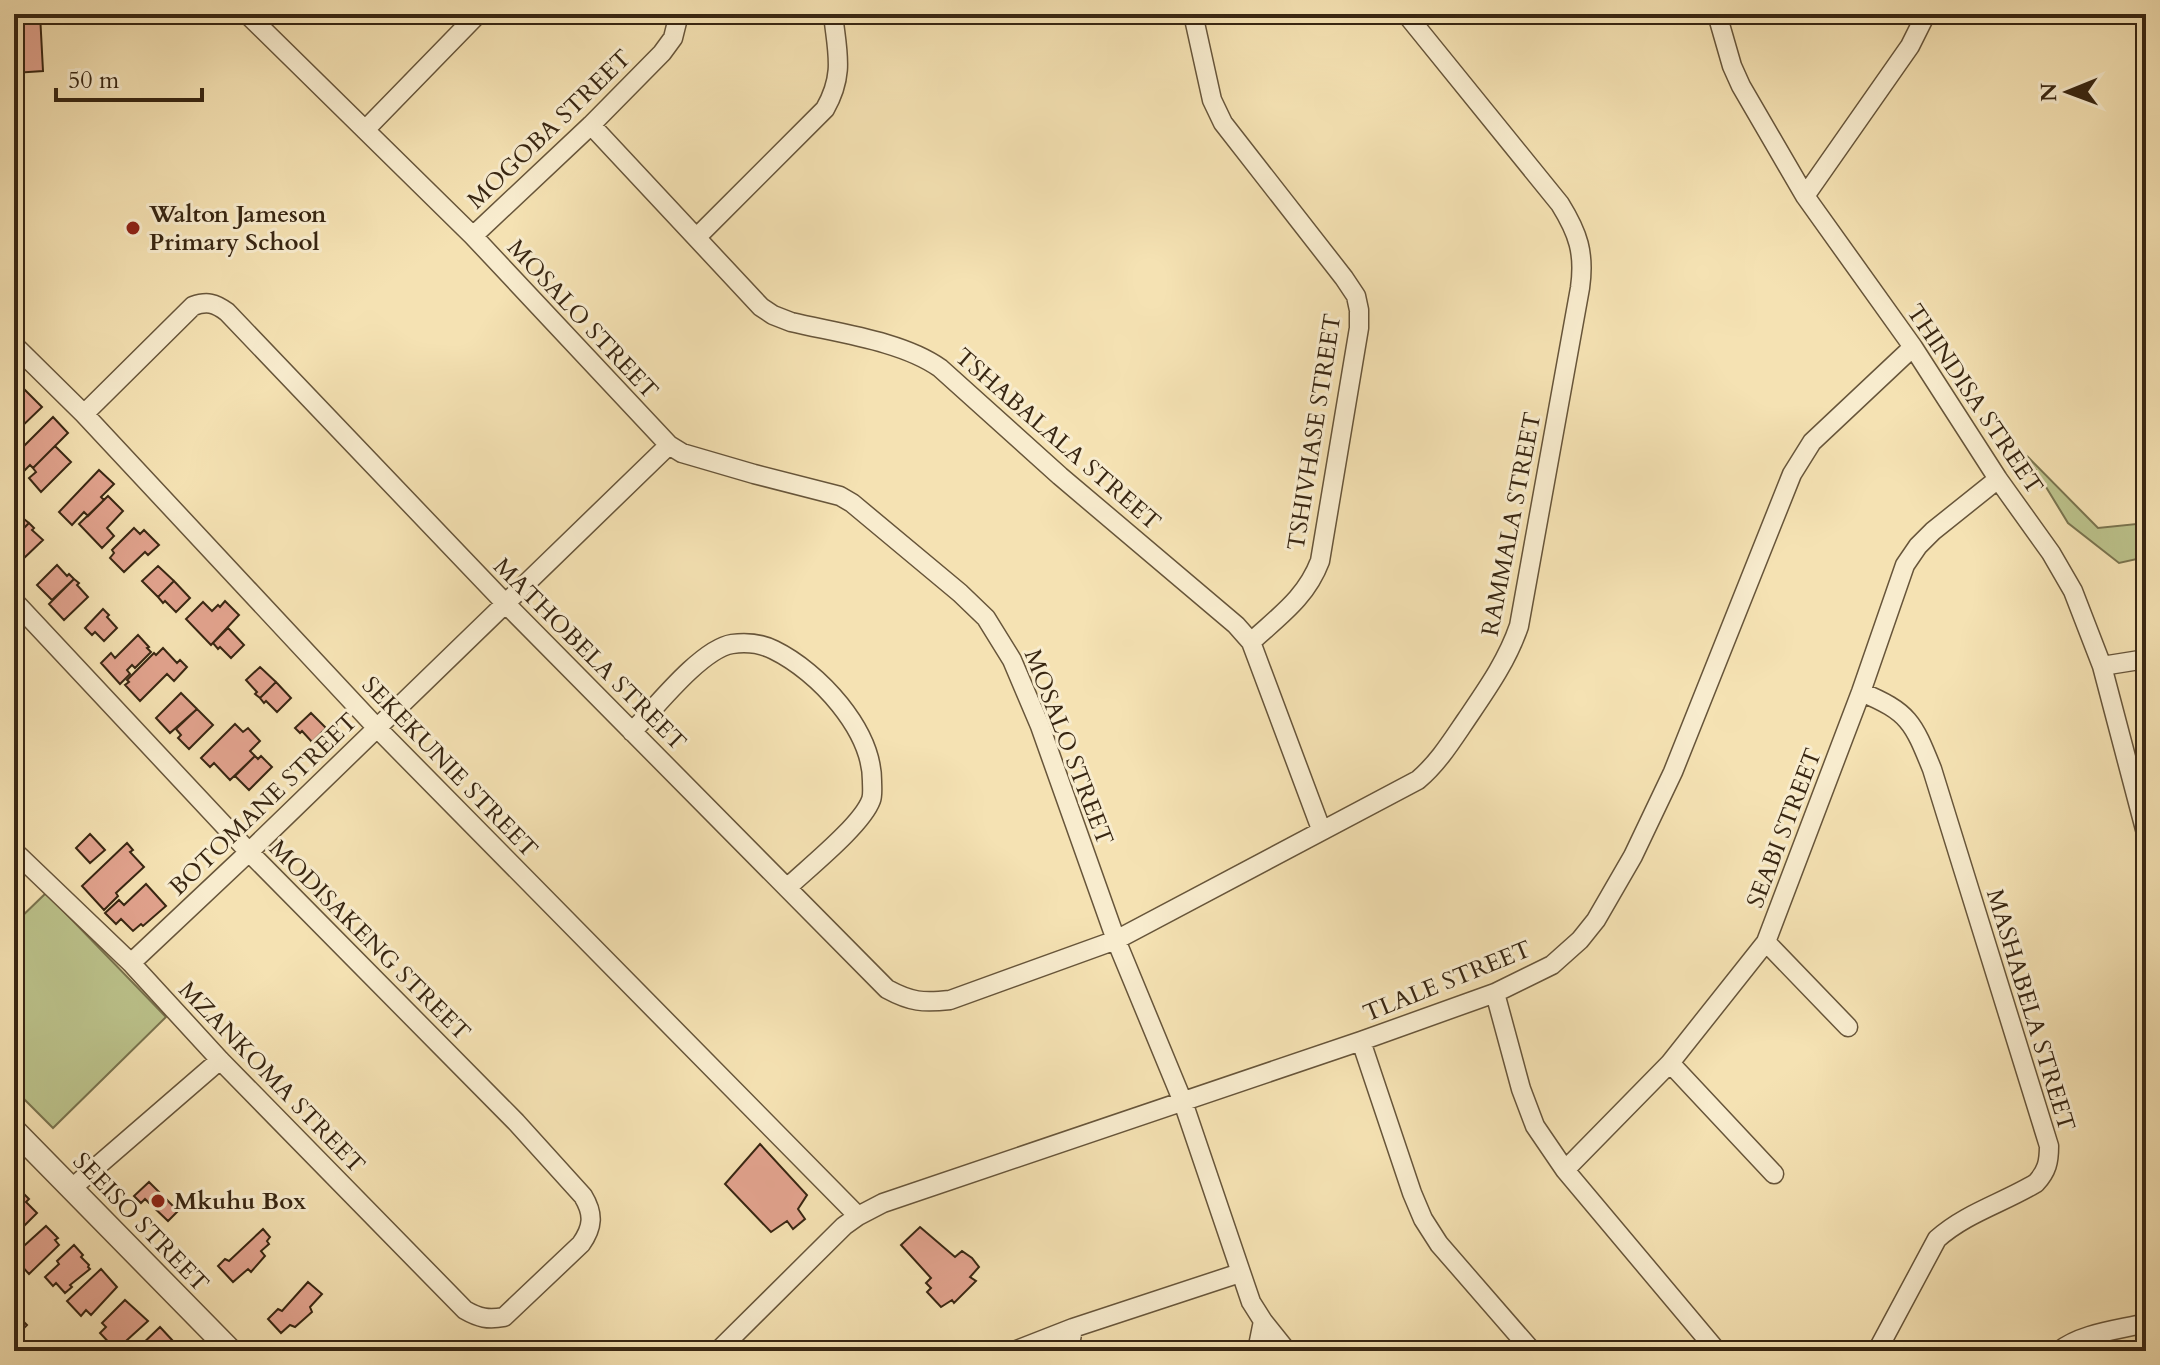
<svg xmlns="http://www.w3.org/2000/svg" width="2160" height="1365" viewBox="0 0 2160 1365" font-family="Cardo,serif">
<rect width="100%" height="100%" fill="#f5e2b3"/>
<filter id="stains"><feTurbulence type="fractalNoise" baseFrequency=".0025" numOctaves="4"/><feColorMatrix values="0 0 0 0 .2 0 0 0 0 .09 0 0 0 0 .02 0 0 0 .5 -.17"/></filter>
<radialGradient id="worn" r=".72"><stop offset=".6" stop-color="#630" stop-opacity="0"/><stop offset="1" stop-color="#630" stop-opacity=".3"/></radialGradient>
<!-- green -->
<path fill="#bcc38c" stroke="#7a744f" stroke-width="2" d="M2027,456L2098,528L2146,523V557L2119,563L2068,523Z
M46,893L166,1017L53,1128L14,1089V924Z"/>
<!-- building -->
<path fill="#e2a38e" stroke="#382612" stroke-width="2" d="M14,14H40L43,71L14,73Z
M22,387L42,407L14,434V394Z
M53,417L68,433L33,468L30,465L23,472L14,462V456Z
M55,446L71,462L41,492L29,478L36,472L33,468Z
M99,470L114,484L101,497L104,500L88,516L84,512L72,525L59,512Z
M108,496L123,511L107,528L114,536L102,548L79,524Z
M14,511L29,523L14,538Z
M29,523L34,528L32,530L43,540L23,559L14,550V538Z
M134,528L140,534L144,530L159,545L148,555L145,552L124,572L110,558L114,553L112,550Z
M57,565L67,576L69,574L74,579L52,600L37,585Z
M158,566L174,581L158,597L142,581Z
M74,579L79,583L77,585L88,597L64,620L49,604Z
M174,581L190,598L176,612L165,601L163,603L158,597Z
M225,601L239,615L211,645L186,619L203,602L212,611L218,605L220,607Z
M103,609L109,615L107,617L117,628L104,641L95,632L92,635L85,628Z
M228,628L244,645L231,658L220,647L218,649L213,643Z
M138,635L149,647L147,648L151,652L135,668L132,665L127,670L130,674L120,684L101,663L111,653L115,658Z
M163,648L177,663L180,660L187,667L174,681L167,674L140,701L125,685L129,682L127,680L154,653L156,655Z
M260,667L276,682L260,698L255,694L257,692L246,680Z
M276,682L291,698L277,712L266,701L264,703L260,698Z
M181,693L197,709L170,733L156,718Z
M197,709L213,725L189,749L178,738L181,735L176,729Z
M311,713L326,728L312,742L302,731L300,733L295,728Z
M235,724L243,732L248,728L260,741L250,751L255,756L230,780L214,763L210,767L201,758Z
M255,756L258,759L261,756L272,767L249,790L235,776Z
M90,834L105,850L90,863L76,848Z
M127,843L133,850L130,852L144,867L116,893L118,896L104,910L82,886Z
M146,884L166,906L143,926L141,924L133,931L121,919L116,924L105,913L119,900L124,905Z
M760,1144L807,1195L798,1209L805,1219L793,1229L787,1221L771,1232L725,1184Z
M149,1182L178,1211L168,1221L145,1199L141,1203L134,1196Z
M20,1190L29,1199L26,1202L37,1213L14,1236V1196Z
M46,1226L58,1238L55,1240L59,1245L29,1274L19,1263L22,1261L15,1254Z
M920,1227L955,1257L962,1251L972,1258L979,1267L970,1277L976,1281L954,1303L952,1300L941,1307L927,1292L931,1288L926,1283L931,1278L901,1245Z
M263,1229L270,1237L267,1241L269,1244L261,1251L265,1256L251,1272L248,1269L233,1282L218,1266L225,1259L229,1261Z
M74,1245L83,1255L81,1257L89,1265L88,1267L90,1269L70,1285L72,1287L65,1293L56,1283L53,1286L45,1277L59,1264L57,1261Z
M101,1269L117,1287L91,1315L86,1310L81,1316L67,1301Z
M308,1282L322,1294L310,1307L312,1312L295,1327L290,1325L281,1333L268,1319L278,1309L282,1311Z
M125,1300L148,1321L116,1350L100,1333L106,1327L102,1323Z
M14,1312L27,1325L14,1338Z
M160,1327L173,1341L162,1351H135Z"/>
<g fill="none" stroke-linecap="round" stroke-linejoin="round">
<!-- minor casing -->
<g stroke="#67553a" stroke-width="21">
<path id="minor" d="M247,14L473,236L669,445L682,453L754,474L840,496L852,503L960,593L986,618L1012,660L1040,726L1116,940L1183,1102L1251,1302L1263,1321L1287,1351
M1193,14L1212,100L1223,123L1344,278L1356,296L1359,310V328L1320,561C1306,598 1279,616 1251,642
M1717,14L1732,66L1741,86L1805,196L1913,347L1998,479L2051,553L2073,591L2102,666L2146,833
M591,125L761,307L773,315L791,322C837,333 902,341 940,368L1060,476L1236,625L1251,642L1321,829
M365,130L478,14
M1805,196L1910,46L1926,14
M473,236L591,125L662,53L673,38L679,14
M697,237L825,109C845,74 837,52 833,14
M14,345L84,414L377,728L858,1216
M84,414L193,306C207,301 215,303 227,312L505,603L887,989C911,1002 923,1003 950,1000L1116,940L1418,780C1438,763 1451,742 1466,720C1487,689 1507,661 1519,626L1580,288C1585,253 1578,233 1560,204L1406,14
M14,601L249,852L516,1122L583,1196C594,1214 593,1227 581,1244L504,1317C488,1320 479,1318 465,1310L220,1060L131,963L14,851
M2102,666L2146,659
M1861,692C1909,712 1913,722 1932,769L2049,1146C2049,1162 2047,1171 2036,1183C2003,1203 1966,1213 1937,1239L1877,1351
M632,732C655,708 701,649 732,644C746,642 762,644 774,650C819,672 872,730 872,781C872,787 873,795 871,800C862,825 808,868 787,888
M1766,942L1848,1027
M131,963L249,852L669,445
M1495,993L1521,1089L1535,1126L1565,1170L1717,1351
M1361,1041L1412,1193L1423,1219L1439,1244L1532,1351
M1670,1063L1774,1174
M1565,1170L1670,1063L1766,942L1861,692L1905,565L1918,546L1933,531L1998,479
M72,1188L220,1060
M718,1351L844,1226L858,1216L883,1203L1361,1041L1495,993L1552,965L1580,940L1596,920L1633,856L1673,772L1792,474L1812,442L1913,347
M1014,1351L1073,1328L1240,1273
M1069,1351L1073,1328
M1257,1351L1263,1321
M2059,1351C2082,1333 2118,1330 2146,1323"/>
</g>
<!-- tertiary casing -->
<g stroke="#67553a" stroke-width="25">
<path id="tertiary" d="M14,1130L231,1351"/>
</g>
<!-- minor -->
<use href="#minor" stroke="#f8ecce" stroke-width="18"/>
<!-- tertiary -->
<use href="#tertiary" stroke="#f8ecce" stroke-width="22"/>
</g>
<!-- markers -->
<g fill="#8f2418" stroke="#f8ecce" stroke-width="3">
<circle cx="133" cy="228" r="8"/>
<circle cx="158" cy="1201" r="8"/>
</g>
<g text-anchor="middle" stroke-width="6" stroke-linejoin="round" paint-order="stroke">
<!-- street labels -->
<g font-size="24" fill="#382612" stroke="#f8ecce">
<text transform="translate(549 129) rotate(-44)" y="8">MOGOBA STREET</text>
<text transform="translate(583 319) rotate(47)" y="8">MOSALO STREET</text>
<text transform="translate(1975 399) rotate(56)" y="8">THINDISA STREET</text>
<text transform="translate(1314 432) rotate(-81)" y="8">TSHIVHASE STREET</text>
<text transform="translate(1058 439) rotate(41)" y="8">TSHABALALA STREET</text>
<text transform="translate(1511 524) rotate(-79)" y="8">RAMMALA STREET</text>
<text transform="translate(590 654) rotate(45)" y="8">MATHOBELA STREET</text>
<text transform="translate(1069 747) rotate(69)" y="8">MOSALO STREET</text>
<text transform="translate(450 767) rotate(46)" y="8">SEKEKUNIE STREET</text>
<text transform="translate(263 804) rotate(-44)" y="8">BOTOMANE STREET</text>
<text transform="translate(1784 828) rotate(-69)" y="8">SEABI STREET</text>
<text transform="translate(370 940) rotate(45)" y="8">MODISAKENG STREET</text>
<text transform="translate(1447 981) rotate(-22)" y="8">TLALE STREET</text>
<text transform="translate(2031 1010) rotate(73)" y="8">MASHABELA STREET</text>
<text transform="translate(272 1077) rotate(46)" y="8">MZANKOMA STREET</text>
<text transform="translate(141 1222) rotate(46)" y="8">SEEISO STREET</text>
</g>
<!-- poi labels -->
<g font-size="24" font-weight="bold" fill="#382612" stroke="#f8ecce" text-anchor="start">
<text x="149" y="222">Walton Jameson<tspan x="149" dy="28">Primary School</tspan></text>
<text x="174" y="1209">Mkuhu Box</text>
</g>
</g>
<!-- margin -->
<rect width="2160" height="1365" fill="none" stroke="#f5e2b3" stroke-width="48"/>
<rect x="16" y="16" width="2128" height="1333" fill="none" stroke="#382612" stroke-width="4"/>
<rect x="24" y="24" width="2112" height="1317" fill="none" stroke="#382612" stroke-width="2"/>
<!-- north arrow -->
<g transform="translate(2068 92) rotate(269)" stroke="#f8ecce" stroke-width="6" paint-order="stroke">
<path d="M0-6L14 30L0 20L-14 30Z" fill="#382612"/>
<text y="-12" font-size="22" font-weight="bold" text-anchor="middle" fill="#382612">N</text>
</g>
<!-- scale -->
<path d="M56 88v12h146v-12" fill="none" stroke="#382612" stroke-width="4"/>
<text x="68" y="88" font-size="24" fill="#382612" stroke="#f8ecce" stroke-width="6" paint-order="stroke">50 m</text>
<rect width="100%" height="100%" filter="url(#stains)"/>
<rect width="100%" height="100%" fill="url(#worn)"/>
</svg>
